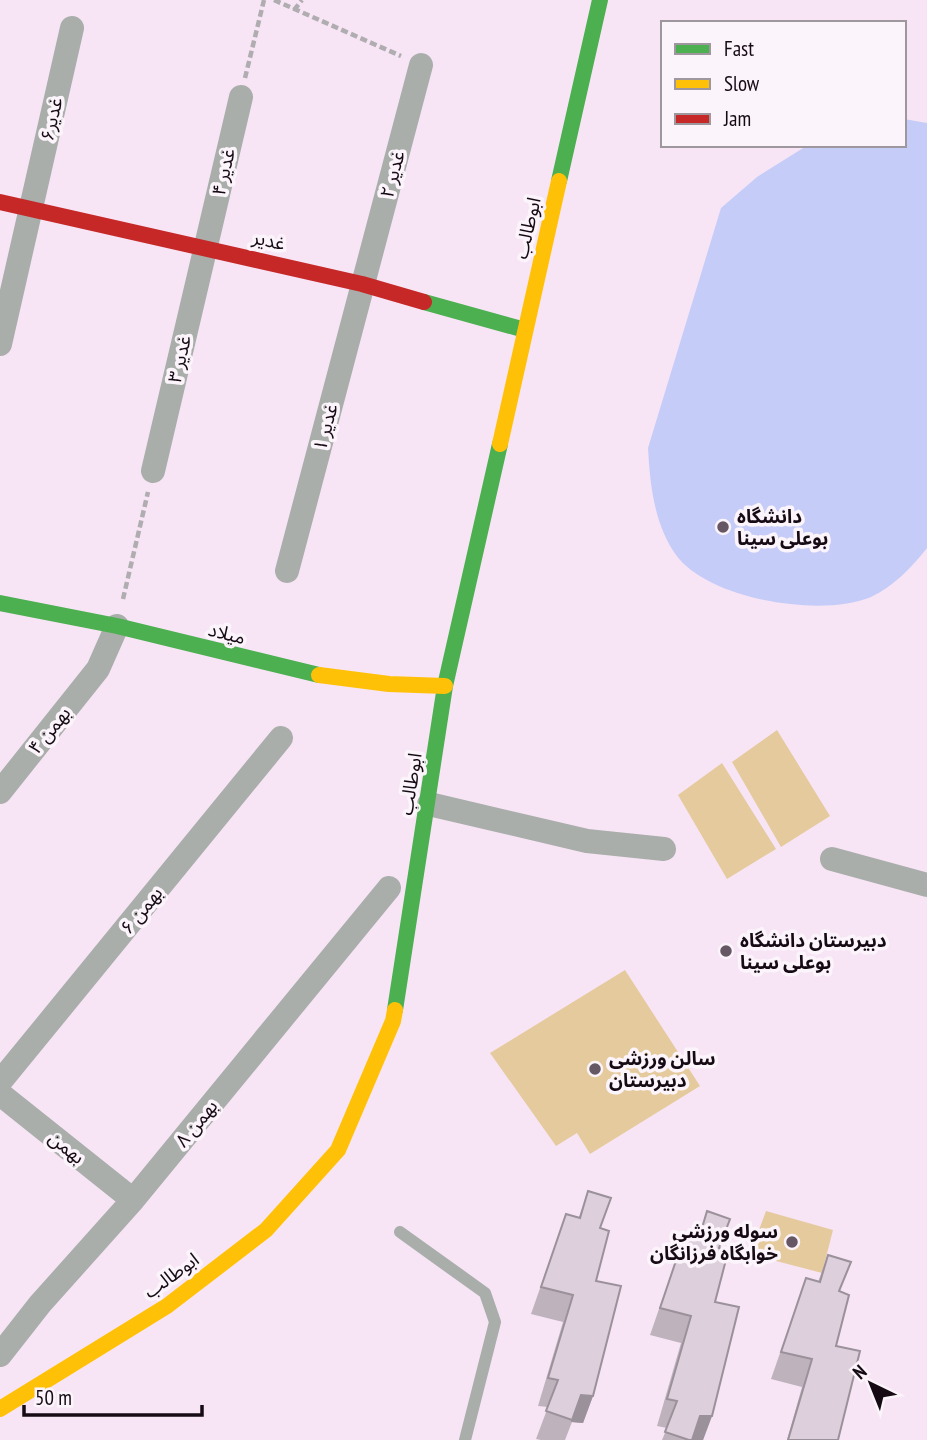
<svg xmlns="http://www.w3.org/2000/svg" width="927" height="1440" viewBox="0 0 927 1440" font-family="'PT Sans Narrow','Noto Sans Arabic',sans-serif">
<rect width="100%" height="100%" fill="#f7e5f6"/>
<!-- green -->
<path fill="#e5ca9d" d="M777,730L830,816L781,847L732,762Z
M722,763L776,849L727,879L678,795Z
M625,970L700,1086L590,1154L577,1133L556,1146L490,1053Z
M766,1211L833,1230L822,1273L750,1254Z"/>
<!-- water -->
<path fill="#c5ccf7" d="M904,119L927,123V548C912,567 893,587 871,597C822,618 709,600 676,555C654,524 650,484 648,448L721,208L757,177L808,145H904Z"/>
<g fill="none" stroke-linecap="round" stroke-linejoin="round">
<!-- path -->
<path stroke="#b0adb0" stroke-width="4.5" stroke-dasharray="7 3.5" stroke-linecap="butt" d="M274,0L401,56
M294,10L302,0
M245,78L264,0
M123,599L148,492"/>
<!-- lane -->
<path stroke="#a9aeaa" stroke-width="12" d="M400,1232L485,1293L495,1322L465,1440"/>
<!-- street -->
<path stroke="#a9aeaa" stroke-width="24" d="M0,344L72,28
M153,471L241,97
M287,571L421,65
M0,792L98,669L117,626
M429,804L587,841L664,849
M832,859L927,885
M0,1082L281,738
M0,1094L133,1200
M0,1355L40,1304L133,1200L389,888"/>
<!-- fast -->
<path stroke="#4caf50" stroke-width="16" d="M559,181L600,0
M424,302L525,330
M0,603L117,626L319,675
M395,1010L445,686L500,444"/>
<!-- slow -->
<path stroke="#ffc107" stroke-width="16" d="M500,444L559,181
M319,675L389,684L445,686
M0,1409L167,1306L266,1230L338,1150L393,1021L395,1010"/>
<!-- jam -->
<path stroke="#c62828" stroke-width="16" d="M0,202L362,284L424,302"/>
</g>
<!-- wall -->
<path fill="#beb2bd" d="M588,1191L600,1228L596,1281L593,1396L583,1423L572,1422L565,1440H541L536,1439L548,1407L538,1406L563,1322L531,1314L566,1214L579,1217Z
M707,1211L719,1248L715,1302L712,1416L703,1440H662L667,1428L657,1426L681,1343L650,1335L685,1234L698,1238Z
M828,1255L840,1292L836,1346L838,1440H787L802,1387L771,1379L806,1278L818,1282Z"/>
<!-- shaded-wall -->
<path fill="#9b919a" d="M581,1395L593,1396L583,1423L571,1422Z
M700,1416H712L703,1440H691Z"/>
<!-- building -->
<path fill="#ddcfdc" stroke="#9b919a" stroke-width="2" d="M588,1191L611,1198L600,1228L609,1231L596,1281L621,1286L593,1396L581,1395L572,1420L546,1411L558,1380L548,1378L573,1295L541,1287L566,1214L580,1218Z
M707,1211L730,1219L719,1248L728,1252L715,1302L739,1307L712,1416H700L692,1440H689L665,1432L677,1401L667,1399L691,1316L660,1308L685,1234L699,1238Z
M828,1255L851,1262L839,1291L849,1295L836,1346L860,1351L838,1440H788L812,1359L781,1352L806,1278L820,1282Z"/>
<!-- markers -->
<g fill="#655764" stroke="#fbf4fa" stroke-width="2.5">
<circle cx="723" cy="527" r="7"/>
<circle cx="726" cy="951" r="7"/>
<circle cx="595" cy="1069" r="7"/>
<circle cx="792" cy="1242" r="7"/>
</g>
<g text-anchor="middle" stroke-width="7" stroke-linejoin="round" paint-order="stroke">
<!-- street labels -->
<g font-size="19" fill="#160b15" stroke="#fbf4fa">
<text transform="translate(51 119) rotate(-77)" y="7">غدیر۶</text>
<text transform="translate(223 172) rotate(-77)" y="7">غدیر ۴</text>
<text transform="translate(392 174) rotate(-75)" y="7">غدیر ۲</text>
<text transform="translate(527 228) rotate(-77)" y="7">ابوطالب</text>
<text transform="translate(269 240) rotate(13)" y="7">غدیر</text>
<text transform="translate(179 359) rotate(-77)" y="7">غدیر ۳</text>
<text transform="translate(325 427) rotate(-75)" y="7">غدیر ۱</text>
<text transform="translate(227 633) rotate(14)" y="7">میلاد</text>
<text transform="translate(49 730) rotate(-51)" y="7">بهمن ۴</text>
<text transform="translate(410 784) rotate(-81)" y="7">ابوطالب</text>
<text transform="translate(141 910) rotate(-51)" y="7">بهمن ۶</text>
<text transform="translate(196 1123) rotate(-51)" y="7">بهمن ۸</text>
<text transform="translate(67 1147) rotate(39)" y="7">بهمن</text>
<text transform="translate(171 1275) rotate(-36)" y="7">ابوطالب</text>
</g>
<!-- poi labels -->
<g font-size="19" font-weight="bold" fill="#160b15" stroke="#fbf4fa" text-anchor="start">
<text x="737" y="523">دانشگاه<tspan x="737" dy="22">بوعلی سینا</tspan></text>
<text x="740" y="947">دبیرستان دانشگاه<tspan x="740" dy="22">بوعلی سینا</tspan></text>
<text x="609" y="1065">سالن ورزشی<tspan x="609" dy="22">دبیرستان</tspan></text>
<text x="778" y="1238" text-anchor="end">سوله ورزشی<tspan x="778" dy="22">خوابگاه فرزانگان</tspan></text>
</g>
</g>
<!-- legend -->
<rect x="661" y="21" width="245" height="126" fill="#fbf4fa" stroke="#9f979e" stroke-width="2"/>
<rect x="675" y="44" width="35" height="10" fill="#4caf50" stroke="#9f979e" stroke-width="2"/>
<text x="724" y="56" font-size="21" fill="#160b15">Fast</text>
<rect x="675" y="79" width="35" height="10" fill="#ffc107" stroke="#9f979e" stroke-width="2"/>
<text x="724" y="91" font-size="21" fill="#160b15">Slow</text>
<rect x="675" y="114" width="35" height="10" fill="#c62828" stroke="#9f979e" stroke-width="2"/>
<text x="724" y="126" font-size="21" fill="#160b15">Jam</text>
<!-- north arrow -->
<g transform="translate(871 1384) rotate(317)" stroke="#fbf4fa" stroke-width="5" paint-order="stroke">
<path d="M0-5L12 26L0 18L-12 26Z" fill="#160b15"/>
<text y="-10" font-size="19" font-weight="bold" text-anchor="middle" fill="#160b15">N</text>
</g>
<!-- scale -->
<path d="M24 1405v10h178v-10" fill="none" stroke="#160b15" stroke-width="3.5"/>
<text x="35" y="1405" font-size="21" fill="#160b15" stroke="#fbf4fa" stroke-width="5" paint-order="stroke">50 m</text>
</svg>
